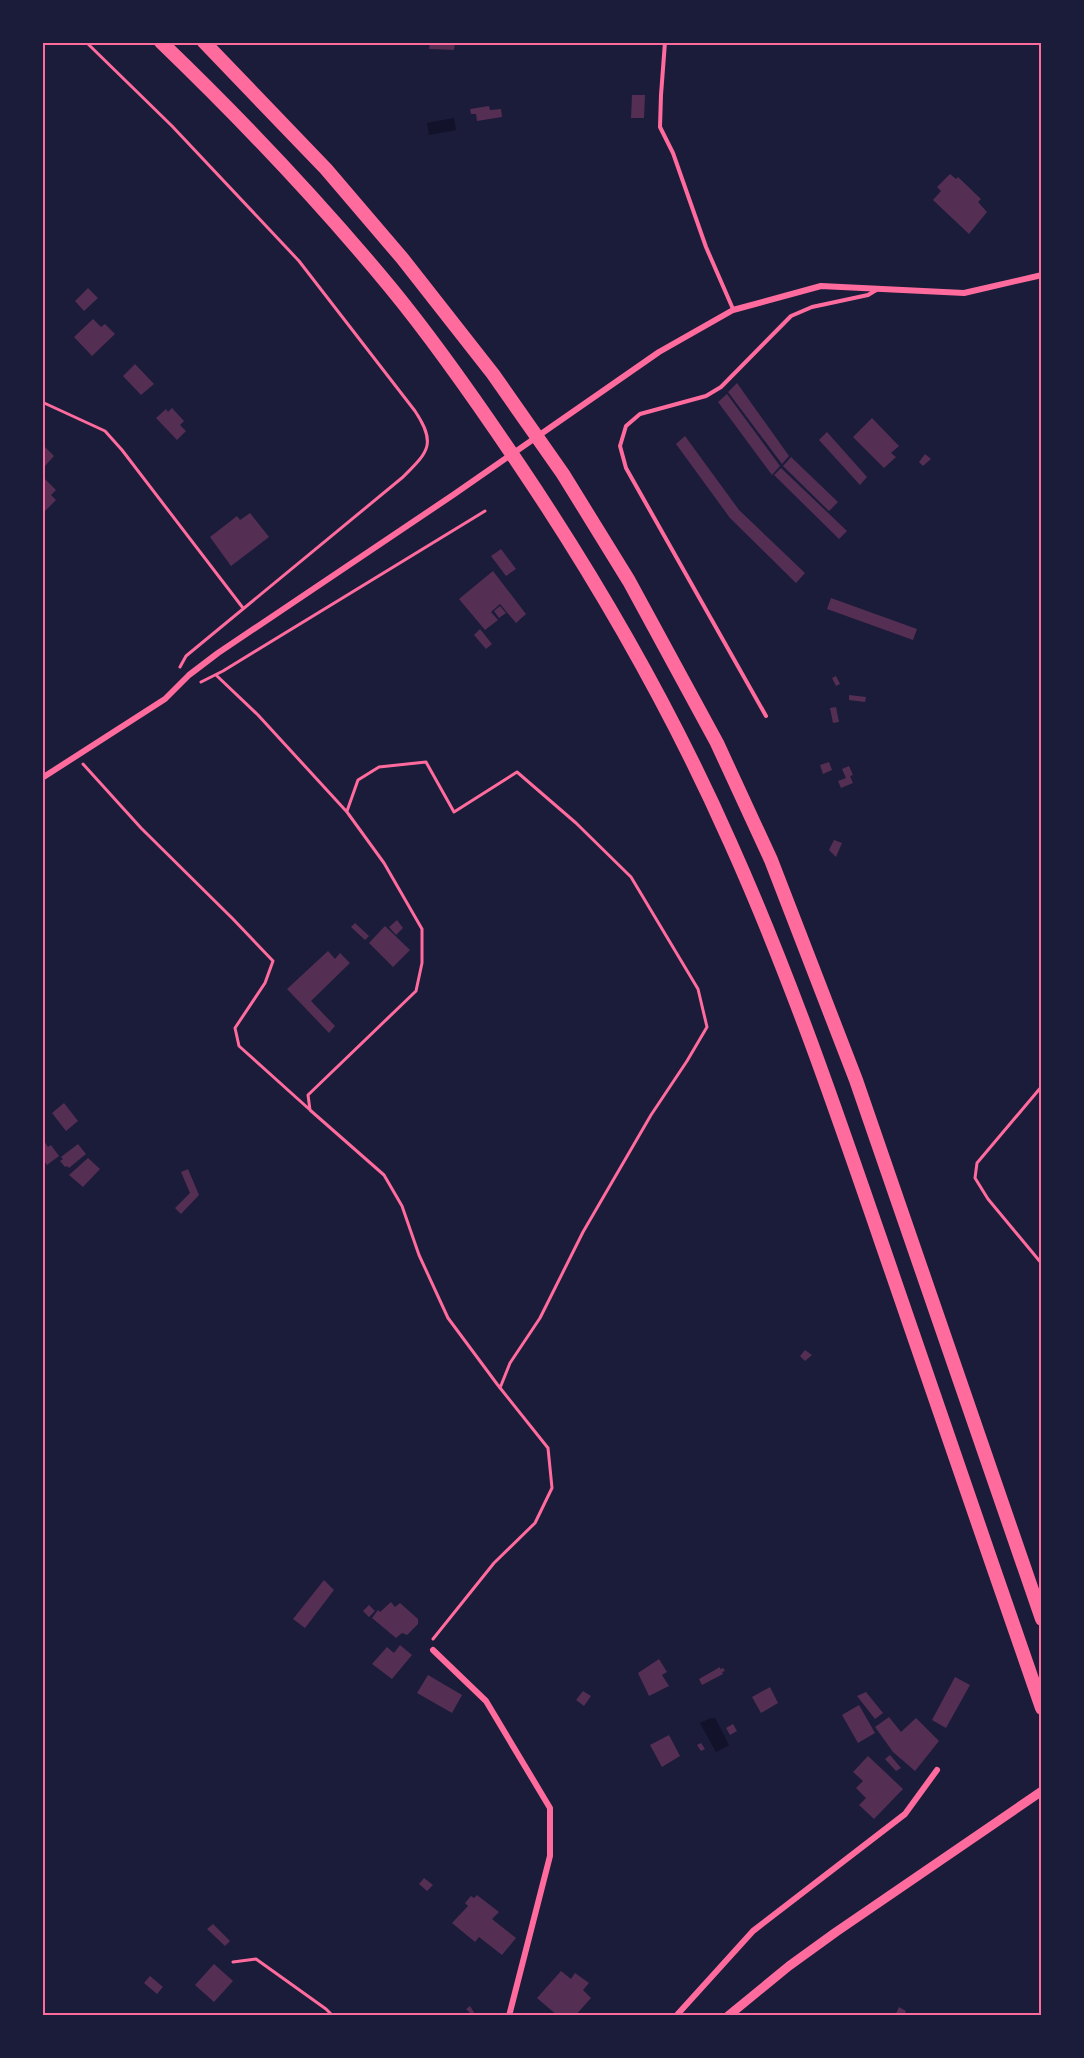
<svg xmlns="http://www.w3.org/2000/svg" width="1084" height="2058" viewBox="0 0 1084 2058" font-family="'Public Sans',sans-serif">
<rect width="100%" height="100%" fill="#1b1b3a"/>
<!-- water -->
<path fill="#12122b" d="M454,118L456,130L429,135L427,123Z
M711,1718H715L729,1745L716,1752L700,1723Z"/>
<!-- building -->
<path fill="#542f53" d="M430,42H455L454,50L429,49Z
M632,95H645L644,118H631Z
M489,106L490,110L501,109L502,117L477,121L476,114H471L470,109Z
M950,174L956,179L958,177L981,199L978,202L987,212L969,234L933,200L941,191L937,187Z
M88,288L98,298L84,311L75,301Z
M93,319L101,327L105,324L115,334L92,356L74,337Z
M135,364L154,384L141,395L123,376Z
M737,383L789,456L782,464L728,392Z
M727,394L780,466L772,475L718,402Z
M172,408L184,421L180,425L186,431L177,440L156,418L166,409L168,412Z
M872,418L899,446L891,453L896,457L884,468L853,437Z
M827,432L867,477L860,485L819,440Z
M685,436L739,510L805,573L796,583L730,518L676,444Z
M42,444L54,456L44,467L42,465Z
M925,454L931,459L923,466L919,462Z
M791,457L838,502L829,511L783,466Z
M781,468L847,531L839,539L774,475Z
M42,476L56,490L51,495L56,500L42,514Z
M250,513L269,537L231,566L210,537L237,516L240,520Z
M501,549L516,569L506,576L491,556Z
M493,571L526,614L516,623L500,604L491,612L498,620L485,630L459,599Z
M831,598L917,629L913,640L827,609Z
M500,606L506,613L499,618L494,611Z
M480,629L492,644L486,649L474,635Z
M836,676L840,684L836,686L832,678Z
M849,695L866,697L865,702L849,700Z
M836,707L839,722L833,723L830,708Z
M829,762L832,770L823,774L820,765Z
M849,766L853,775L850,776L853,783L841,788L838,781L846,778L842,769Z
M834,840L842,843L836,857L829,850Z
M397,920L403,928L396,935L389,927Z
M355,923L369,936L365,940L351,927Z
M385,926L410,950L393,967L369,943Z
M328,951L335,959L340,953L350,963L311,1001L335,1026L329,1033L287,989Z
M64,1103L78,1121L66,1131L52,1113Z
M42,1138L48,1147L51,1145L59,1156L47,1165L42,1158Z
M78,1144L86,1154L69,1168L67,1166L65,1167L60,1161L63,1159L61,1157Z
M88,1158L100,1169L83,1187L69,1175Z
M188,1169L199,1195L181,1214L175,1208L190,1193L181,1172Z
M805,1350L812,1355L805,1361L800,1356Z
M324,1580L334,1590L305,1628L293,1619Z
M391,1602L395,1607L400,1603L418,1619V1624L407,1635L402,1633L396,1638L372,1618L378,1610L380,1612Z
M369,1605L375,1611L369,1617L363,1611Z
M400,1645L412,1655L392,1679L372,1664L387,1647L394,1653Z
M659,1659L667,1672L662,1675L669,1686L649,1696L638,1673Z
M720,1667V1669L723,1668L725,1671L722,1672L723,1674L702,1685L699,1679Z
M428,1675L462,1695L452,1713L417,1693Z
M955,1677L970,1685L946,1728L932,1720Z
M770,1687L778,1703L761,1713L752,1697Z
M583,1691L591,1696L584,1706L576,1700Z
M866,1692L883,1713L875,1719L857,1696Z
M859,1705L875,1733L858,1743L842,1715Z
M889,1717L901,1732L916,1718L939,1741L915,1771L893,1752L875,1727Z
M733,1724L737,1731L730,1735L726,1728Z
M669,1735L680,1756L662,1767L650,1745Z
M701,1743L705,1749L701,1751L697,1745Z
M890,1755L901,1768L896,1771L885,1759Z
M868,1756L903,1789L874,1819L859,1805L866,1798L856,1788L863,1781L853,1772Z
M424,1878L433,1885L427,1891L419,1884Z
M477,1895L499,1912L492,1919L516,1938L502,1955L479,1937L475,1942L452,1923L468,1906L465,1903L471,1896L474,1898Z
M213,1924L230,1941L225,1946L207,1929Z
M214,1964L233,1981L214,2002L195,1985Z
M561,1971L571,1979L575,1973L589,1983L583,1990L591,1998L575,2016H558L537,1998Z
M150,1976L163,1987L157,1994L144,1983Z
M470,2006L475,2014L473,2016L466,2009Z
M899,2007L906,2011L904,2016H895Z"/>
<g fill="none" stroke-linecap="round" stroke-linejoin="round">
<!-- path -->
<path stroke="#ff6b9d" stroke-width="3" d="M86,42L172,126L299,261L415,411C437,444 428,452 403,477L186,656L180,667
M42,402L105,431L122,450L243,608
M216,675L258,715L347,812L384,863L422,929V963L416,991L308,1095L310,1110L384,1175L402,1206L419,1255L448,1318L497,1384L548,1448L552,1488L535,1523L494,1563L433,1639
M201,682L223,671L485,511
M83,764L141,828L233,919L273,961L265,983L235,1028L239,1046L309,1109
M347,811L358,780L379,767L426,762L454,812L517,772L576,823L631,877L698,989L707,1027L687,1061L651,1115L583,1232L540,1318L510,1363L500,1388
M1042,1086L977,1163L975,1178L988,1199L1042,1264
M233,1962L256,1959L326,2009L333,2016"/>
<!-- service -->
<path stroke="#ff6b9d" stroke-width="4" d="M665,42L661,95L660,127L673,153L706,247L733,309
M766,716L626,468L620,446L626,426L640,414L706,396L721,387L791,316L812,307L868,295L878,289"/>
<!-- minor -->
<path stroke="#ff6b9d" stroke-width="6" d="M42,778L165,699L189,675L218,653L453,495L659,352L733,310L821,286L964,293L1042,275
M433,1650L486,1701L550,1808V1856L509,2016
M676,2016L753,1931L905,1814L937,1770"/>
<!-- tertiary -->
<path stroke="#ff6b9d" stroke-width="9" d="M728,2016L789,1966L836,1932L1042,1791"/>
<!-- motorway -->
<path stroke="#ff6b9d" stroke-width="14" d="M161,42C242,120 319,201 390,287C437,344 479,405 520,466C600,585 672,711 730,842C793,982 842,1128 892,1273C941,1418 992,1563 1042,1708
M204,42L326,169L402,258L493,374L563,474L629,581L717,743L771,860L856,1080L1042,1619"/>
</g>
<!-- border -->
<rect width="1084" height="2058" fill="none" stroke="#1b1b3a" stroke-width="87"/>
<rect x="44" y="44" width="996" height="1970" fill="none" stroke="#ff6b9d" stroke-width="2"/>
</svg>
